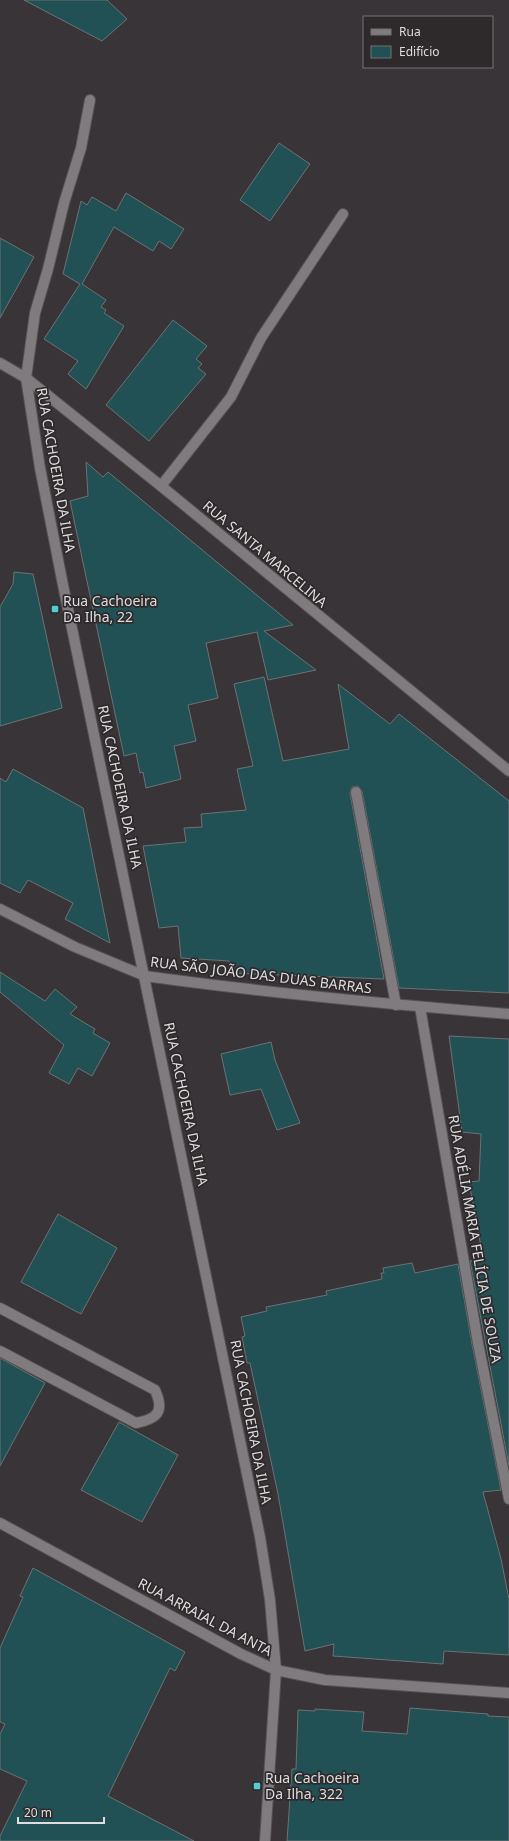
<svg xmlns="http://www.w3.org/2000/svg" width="509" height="1841" viewBox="0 0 509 1841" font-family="'Noto Sans',sans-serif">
<rect width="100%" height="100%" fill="#383437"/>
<!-- building -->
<path fill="#215155" stroke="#6d7273" d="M24,0H107L127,19L102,41Z
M279,143L310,164L270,221L240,200Z
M126,193L184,229L171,249L159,241L153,251L114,227L82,284L106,300L101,307L106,310L104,313L124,326L86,389L68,374L78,361L44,339L80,284L63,274L81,201L87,205L92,197L116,211Z
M0,238L34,257L0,318Z
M173,320L207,346L196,359L202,364L198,368L206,374L149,441L106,405Z
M86,462L103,477L108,472L293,625L264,631L316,670L268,680L257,632L206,643L218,698L188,705L196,741L174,746L181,779L146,788L143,772L140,773L136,753L124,756L70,501L88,496Z
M14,572L33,574L62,708L0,726V607L13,584Z
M264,677L283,761L349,749L338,684L390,724L399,714L509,801V993L399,988L362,791L358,786L352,787L350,793L384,979L229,973V961L181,958L178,926L159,928L143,846L186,842L184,828L202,827L201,814L246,810L237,769L253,766L234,684Z
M13,769L83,808L110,943L65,919L73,903L28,880L20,893L0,883V778L6,782Z
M0,972L45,1001L55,989L77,1007L70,1014L95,1029L93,1033L110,1043L92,1076L78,1068L69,1084L49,1073L64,1045L0,992Z
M449,1036L509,1039V1466L470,1261L483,1258L469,1182L479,1181L481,1134L462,1132Z
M271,1042L275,1060L300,1123L277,1130L261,1089L230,1095L221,1054Z
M58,1214L117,1248L81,1314L21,1282Z
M412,1263L415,1273L458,1264L472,1344L501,1490L483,1492L501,1559L509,1599V1655L444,1651L443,1664L333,1656L334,1644L305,1651L278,1494L250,1363H247L242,1337L245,1336L241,1317L267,1311L266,1307L327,1295L326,1291L382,1279L381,1273H384L383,1268Z
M0,1358L45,1383L0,1466Z
M119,1422L178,1455L142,1522L81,1490Z
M33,1568L185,1652L175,1671L170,1668L108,1796L194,1841H0V1836L27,1781L0,1769V1734L5,1724L0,1722V1648L23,1597L20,1596Z
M410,1708L488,1714V1716L509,1717V1841H287L292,1769H296L298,1710L315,1711V1709L364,1712L362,1731L407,1734Z"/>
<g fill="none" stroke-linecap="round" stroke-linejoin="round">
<!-- service casing -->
<g stroke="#555254" stroke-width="12">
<path id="service" d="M26,378L35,313L48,269L64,203L81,148L90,100
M161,486L231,397L261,338L343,214
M356,792L396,1005
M0,1308L155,1390C165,1412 157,1419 136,1423L0,1351"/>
</g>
<!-- minor casing -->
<g stroke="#555254" stroke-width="12">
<path id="minor" d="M26,378L161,486L509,771
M145,976C266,993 387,1004 509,1014
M420,1007L478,1343L509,1499
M0,1523L241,1654L276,1670L325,1680L509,1693"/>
</g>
<!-- tertiary casing -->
<g stroke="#555254" stroke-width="12">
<path id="tertiary" d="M0,363L26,378L40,468L63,585L260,1537L270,1600L276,1670L265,1841
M0,909L75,947L145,976"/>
</g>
<!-- service -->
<use href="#service" stroke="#7f7b7e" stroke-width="10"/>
<!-- minor -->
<use href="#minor" stroke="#7f7b7e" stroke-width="10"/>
<!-- tertiary -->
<use href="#tertiary" stroke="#7f7b7e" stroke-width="10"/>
</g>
<!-- markers -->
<g fill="#52ccd5" stroke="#2e2a2c" stroke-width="1.5">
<rect x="51" y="605" width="8" height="8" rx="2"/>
<rect x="253" y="1782" width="8" height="8" rx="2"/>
</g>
<g text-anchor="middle" stroke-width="3.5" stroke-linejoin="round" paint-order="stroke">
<!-- street labels -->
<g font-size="14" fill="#dfdddf" stroke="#2e2a2c">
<text transform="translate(56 470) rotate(80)" y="5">RUA CACHOEIRA DA ILHA</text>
<text transform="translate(265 554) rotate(40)" y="5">RUA SANTA MARCELINA</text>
<text transform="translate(120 787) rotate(78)" y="5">RUA CACHOEIRA DA ILHA</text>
<text transform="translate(261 975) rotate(7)" y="5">RUA SÃO JOÃO DAS DUAS BARRAS</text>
<text transform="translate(186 1104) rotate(78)" y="5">RUA CACHOEIRA DA ILHA</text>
<text transform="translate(475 1239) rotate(80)" y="5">RUA ADÉLIA MARIA FELÍCIA DE SOUZA</text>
<text transform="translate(251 1422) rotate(79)" y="5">RUA CACHOEIRA DA ILHA</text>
<text transform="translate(205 1617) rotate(28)" y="5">RUA ARRAIAL DA ANTA</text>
</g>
<!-- poi labels -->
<g font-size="14" fill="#dfdddf" stroke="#2e2a2c" text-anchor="start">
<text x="63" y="606">Rua Cachoeira<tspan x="63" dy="16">Da Ilha, 22</tspan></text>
<text x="265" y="1783">Rua Cachoeira<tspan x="265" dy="16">Da Ilha, 322</tspan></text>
</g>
</g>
<!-- legend -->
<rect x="363" y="16" width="130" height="52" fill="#2e2a2c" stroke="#757274"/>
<rect x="371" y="29" width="20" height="6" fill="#7f7b7e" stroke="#757274"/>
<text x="399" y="36" font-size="12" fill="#dfdddf">Rua</text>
<rect x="371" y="46" width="20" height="12" fill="#215155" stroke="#757274"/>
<text x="399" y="56" font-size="12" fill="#dfdddf">Edifício</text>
<!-- scale -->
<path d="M18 1817v6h86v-6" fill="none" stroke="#dfdddf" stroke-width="2"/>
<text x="24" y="1817" font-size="12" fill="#dfdddf" stroke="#2e2a2c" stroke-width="3" paint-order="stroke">20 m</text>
</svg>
